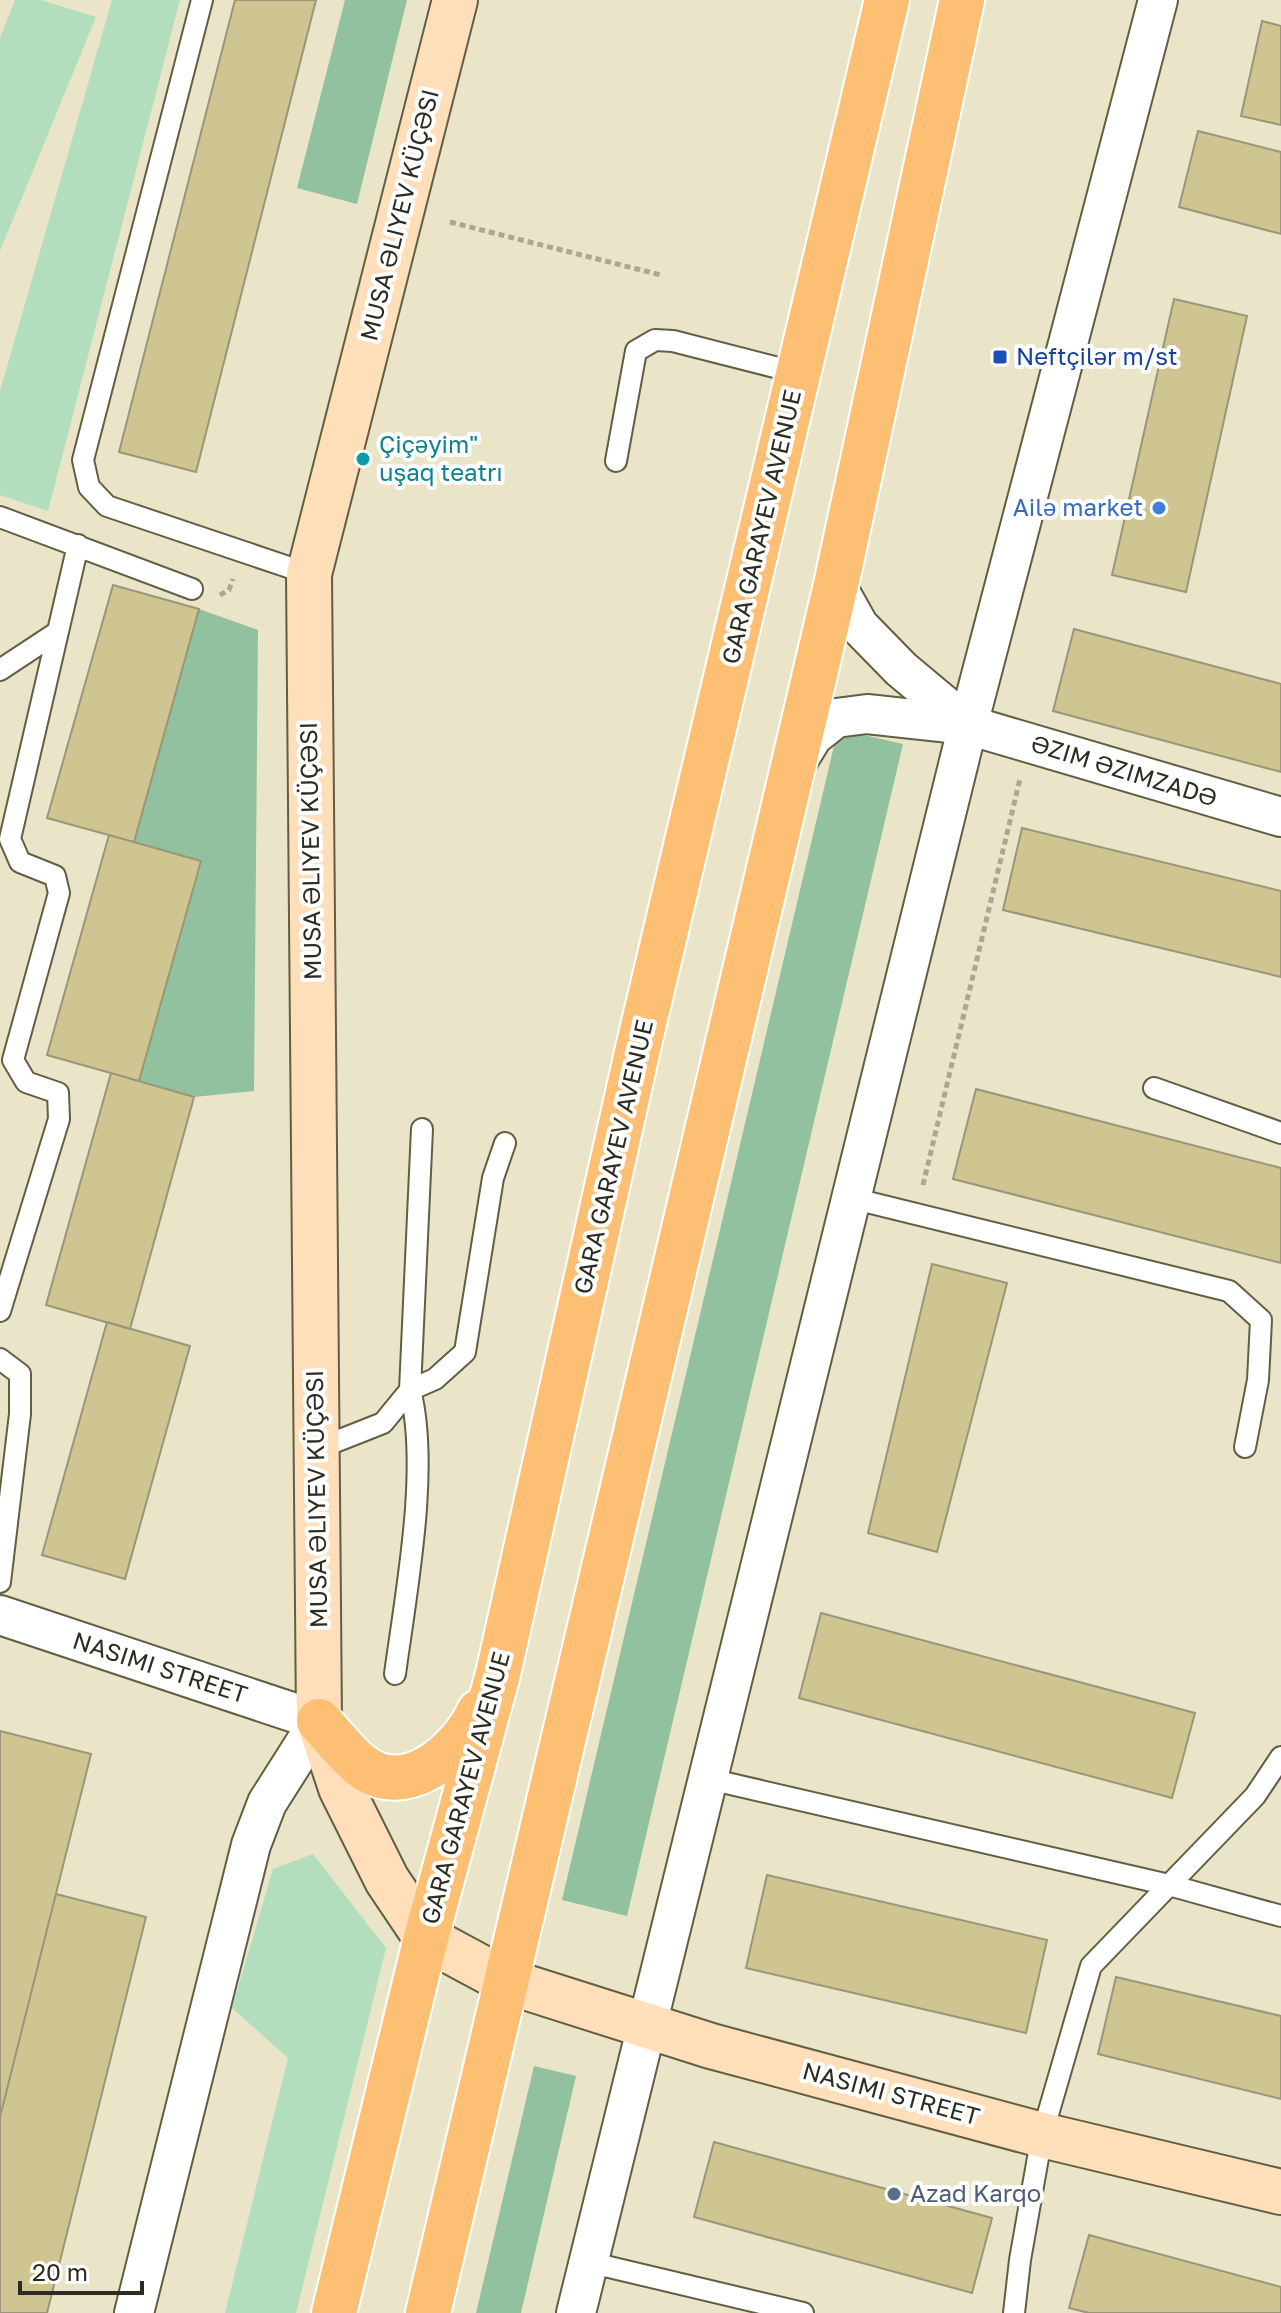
<svg xmlns="http://www.w3.org/2000/svg" width="1281" height="2313" viewBox="0 0 1281 2313" font-family="'Golos Text',sans-serif">
<rect width="100%" height="100%" fill="#eae5c8"/>
<!-- green -->
<path fill="#b2debd" d="M15,0H41L96,17L0,251V38Z
M112,0H180L48,511L0,495V391Z
M313,1854L386,1948L296,2313H225L288,2058L232,2008L273,1869Z"/>
<!-- forest -->
<path fill="#91c19e" d="M345,0H407L357,204L297,188Z
M199,609L258,630L254,1091L194,1097L139,1081L200,862L134,842Z
M838,729L903,744L627,1916L562,1900Z
M534,2066L576,2076L521,2313H476Z"/>
<!-- building -->
<path fill="#cec590" stroke="#9a967a" stroke-width="2" d="M235,0H316L196,472L119,452Z
M1262,21L1281,26V125L1241,116Z
M1198,131L1281,152V234L1179,207Z
M1174,299L1247,316L1186,592L1112,575Z
M113,585L199,609L134,842L47,818Z
M1074,629L1281,684V772L1053,711Z
M1022,828L1281,891V977L1003,910Z
M109,835L201,861L139,1081L47,1055Z
M111,1073L194,1097L130,1329L46,1305Z
M976,1089L1281,1168V1263L953,1179Z
M932,1264L1007,1283L937,1552L868,1533Z
M107,1322L190,1346L125,1579L42,1555Z
M821,1613L1195,1713L1172,1798L799,1698Z
M0,1731L91,1754L0,2117Z
M767,1875L1047,1940L1026,2033L746,1968Z
M56,1894L146,1917L47,2313H0V2117Z
M1116,1977L1281,2016V2099L1098,2054Z
M714,2142L992,2218L972,2293L694,2217Z
M1089,2235L1281,2287V2313H1089L1069,2308Z"/>
<g fill="none" stroke-linecap="round" stroke-linejoin="round">
<!-- lane casing -->
<g stroke="#625e44" stroke-width="24">
<path id="lane" d="M202,0L83,460L89,487L107,506L309,574
M616,461L636,351L655,340L673,341L798,373
M0,517L192,589
M0,670L56,633
M1154,1088L1281,1133
M851,1198L1229,1291L1261,1320L1258,1380L1245,1447
M0,1311L59,1119L58,1093L26,1082L13,1060L59,893L55,876L20,862L10,839L78,545
M0,1359L20,1374V1414L0,1582
M317,1449L383,1423L410,1390L422,1129
M395,1674C406,1592 430,1468 410,1390L435,1379L465,1352L493,1178L505,1143
M709,1779L1169,1885L1281,1916
M588,2262L803,2313
M1014,2313L1020,2260L1042,2135L1091,1966L1255,1796L1281,1757"/>
</g>
<!-- street casing -->
<g stroke="#625e44" stroke-width="42">
<path id="street" d="M836,585L859,626L901,669L968,725
M794,767L813,736L836,718L867,714L968,725L1281,817
M0,1615L319,1721L267,1803L251,1845L134,2313
M576,2313L968,725L1158,0"/>
</g>
<!-- secondary casing -->
<g stroke="#625e44" stroke-width="48">
<path id="secondary" d="M455,0L309,574L319,1721L341,1788L387,1880L426,1938L506,1981L711,2046L1042,2135L1281,2192"/>
</g>
<!-- primary casing -->
<g stroke="#fff" stroke-width="48">
<path id="primary" d="M319,1721C332,1735 344,1751 358,1763C403,1803 460,1753 479,1712
M334,2313L426,1938L498,1674L639,1044L887,0
M428,2313L836,585L962,0"/>
</g>
<!-- path -->
<path stroke="#aba790" stroke-width="5" stroke-dasharray="6 4" stroke-linecap="butt" d="M450,222L661,275
M220,595L229,590L233,579
M923,1185L1020,779"/>
<!-- lane -->
<use href="#lane" stroke="#fff" stroke-width="20"/>
<!-- street -->
<use href="#street" stroke="#fff" stroke-width="38"/>
<!-- secondary -->
<use href="#secondary" stroke="#fedfb9" stroke-width="44"/>
<!-- primary -->
<use href="#primary" stroke="#fdbf74" stroke-width="44"/>
</g>
<!-- markers -->
<rect fill="#1a4fb4" stroke="#fff" stroke-width="3" x="992" y="349" width="16" height="16" rx="4"/>
<circle fill="#0f9aa8" stroke="#fff" stroke-width="3" cx="363" cy="459" r="8"/>
<circle fill="#3f7fe0" stroke="#fff" stroke-width="3" cx="1159" cy="508" r="8"/>
<circle fill="#5c6f8a" stroke="#fff" stroke-width="3" cx="894" cy="2194" r="8"/>
<g text-anchor="middle" stroke-width="8" stroke-linejoin="round" paint-order="stroke">
<!-- street labels -->
<g font-size="24" fill="#2d2c20" stroke="#fff">
<text transform="translate(400 215) rotate(-76)" y="8">MUSA ƏLIYEV KÜÇƏSI</text>
<text transform="translate(762 527) rotate(-77)" y="8">GARA GARAYEV AVENUE</text>
<text transform="translate(1124 771) rotate(17)" y="8">ƏZIM ƏZIMZADƏ</text>
<text transform="translate(311 851) rotate(-91)" y="8">MUSA ƏLIYEV KÜÇƏSI</text>
<text transform="translate(614 1157) rotate(-77)" y="8">GARA GARAYEV AVENUE</text>
<text transform="translate(317 1499) rotate(-91)" y="8">MUSA ƏLIYEV KÜÇƏSI</text>
<text transform="translate(160 1668) rotate(18)" y="8">NASIMI STREET</text>
<text transform="translate(466 1788) rotate(-75)" y="8">GARA GARAYEV AVENUE</text>
<text transform="translate(891 2094) rotate(15)" y="8">NASIMI STREET</text>
</g>
<!-- transit labels -->
<g font-size="24" fill="#164399" stroke="#fff" text-anchor="start">
<text x="1016" y="365">Neftçilər m/st</text>
</g>
<!-- culture labels -->
<g font-size="24" fill="#0d838f" stroke="#fff" text-anchor="start">
<text x="379" y="453">Çiçəyim"<tspan x="379" dy="28">uşaq teatrı</tspan></text>
</g>
<!-- shop labels -->
<g font-size="24" fill="#366cbe" stroke="#fff" text-anchor="end">
<text x="1143" y="516">Ailə market</text>
</g>
<!-- service labels -->
<g font-size="24" fill="#4e5e75" stroke="#fff" text-anchor="start">
<text x="910" y="2202">Azad Karqo</text>
</g>
</g>
<!-- scale -->
<path d="M20 2281v12h122v-12" fill="none" stroke="#2d2c20" stroke-width="4"/>
<text x="32" y="2281" font-size="24" fill="#2d2c20" stroke="#ffffff" stroke-width="6" paint-order="stroke">20 m</text>
</svg>
